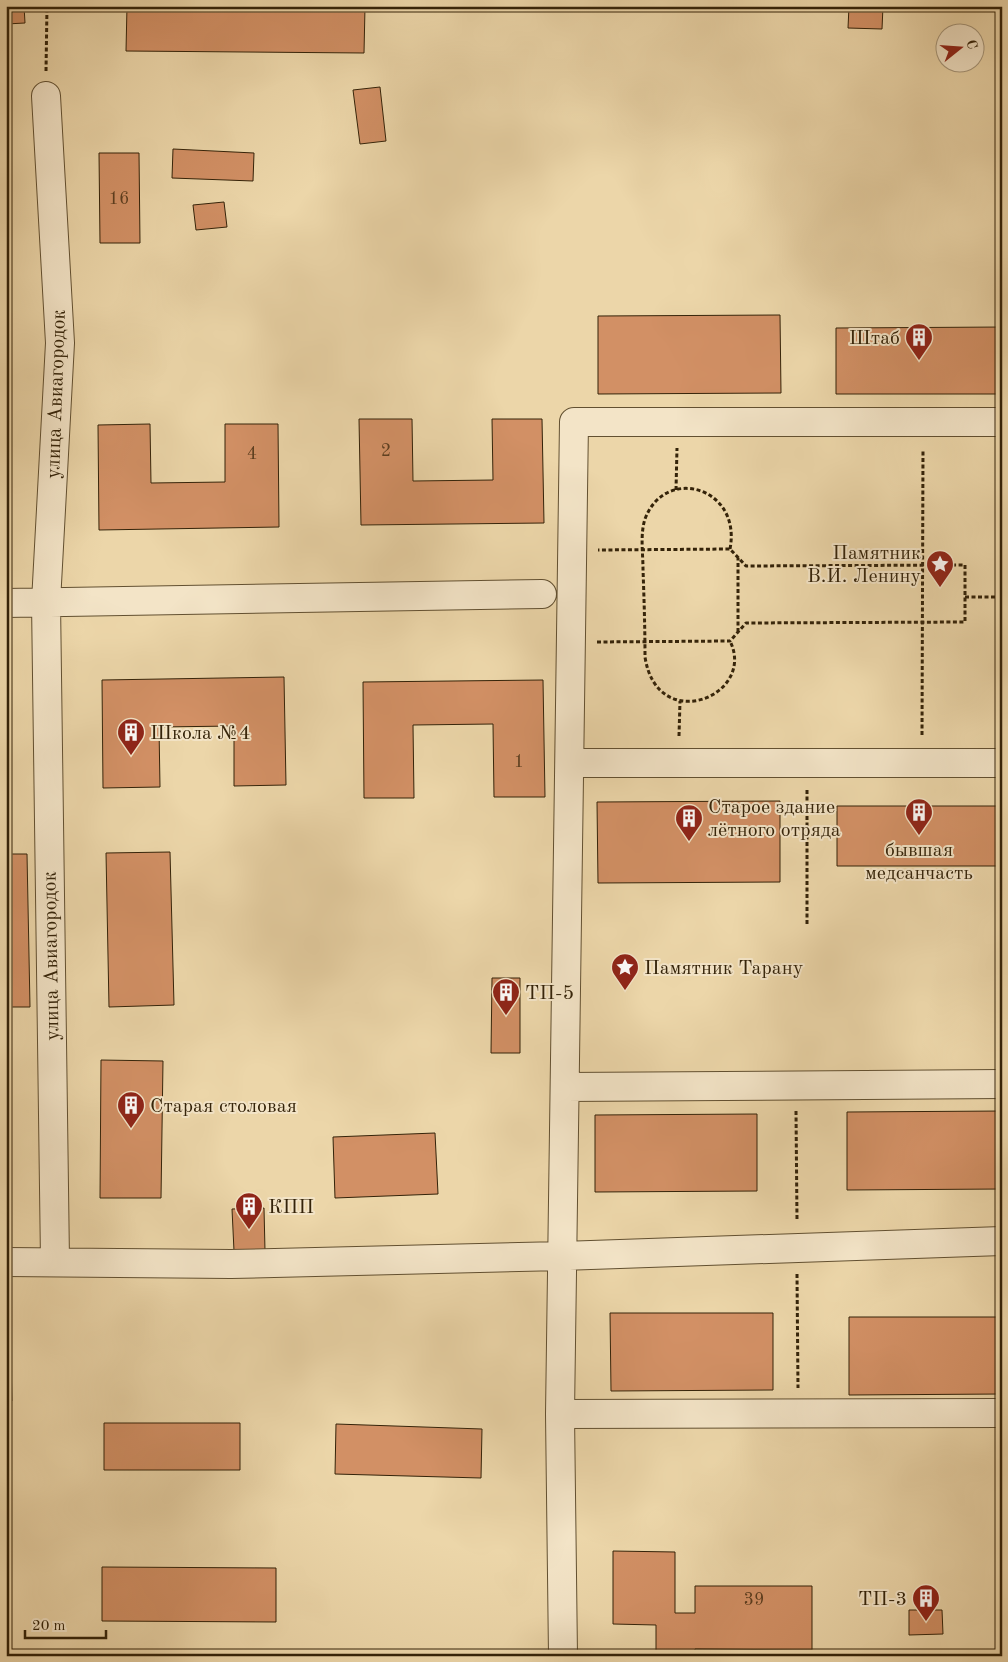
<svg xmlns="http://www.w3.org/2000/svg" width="1008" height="1662" viewBox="0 0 1008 1662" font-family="'Old Standard TT',serif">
<rect width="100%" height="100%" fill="#ecd6a9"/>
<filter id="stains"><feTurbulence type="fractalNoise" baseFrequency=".004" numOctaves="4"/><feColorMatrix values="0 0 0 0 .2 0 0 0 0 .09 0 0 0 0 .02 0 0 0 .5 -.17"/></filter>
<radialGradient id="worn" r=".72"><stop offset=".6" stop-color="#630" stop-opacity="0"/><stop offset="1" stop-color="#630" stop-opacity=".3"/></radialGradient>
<!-- building -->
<path fill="#d29065" stroke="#342309" d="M6,6H24L25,23L6,24Z
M127,6L365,7L364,53L126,51Z
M370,6H394V10L370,11Z
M849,6H883L882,29L848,28Z
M380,87L386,141L360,144L353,90Z
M173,149L254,153L253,181L172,178Z
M99,153H139L140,243H100Z
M224,202L227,227L196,230L193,205Z
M780,315L781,393L598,394V316Z
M1002,327V394H836V328Z
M359,419H412L413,481L493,480L492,419H542L544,523L361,525Z
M150,424L151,483L225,482V424H278L279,527L99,530L98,425Z
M284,677L286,785L234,786V726L159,727L160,787L103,788L102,680Z
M543,680L545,797H494L493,724L413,725L414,798H364L363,682Z
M780,801V882L598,883L597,802Z
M837,806H1002V866H837Z
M170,852L174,1005L109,1007L106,853Z
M6,854H27L30,1007H6Z
M492,978H520V1053H491Z
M101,1060L163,1061L161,1198H100Z
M1002,1111V1189L847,1190V1112Z
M757,1114V1191L595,1192V1115Z
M435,1133L438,1194L335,1198L333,1137Z
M264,1208L265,1251H234L232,1209Z
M610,1313H773V1390L611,1391Z
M849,1317H1002V1394L849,1395Z
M6,1328H10L12,1401L6,1402Z
M104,1423H240V1470H104Z
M336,1424L482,1429L481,1478L335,1474Z
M613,1551L675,1552V1613H695V1586H812V1650L695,1649V1656H639V1651H656V1625L613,1624Z
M102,1567L276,1568V1622L102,1621Z
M909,1610H942L943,1634L909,1635Z"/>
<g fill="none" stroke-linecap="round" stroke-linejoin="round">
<!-- minor casing -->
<g stroke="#625031" stroke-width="30">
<path id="minor" d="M46,96L60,343L46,602L55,1261
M6,603L542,594
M570,763H1002
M565,1087L1002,1084
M6,1262L231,1264L562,1256L1002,1241
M560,1414L1002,1413
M563,1656L560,1414L574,422H1002"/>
</g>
<!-- path -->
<path stroke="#342309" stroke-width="3" stroke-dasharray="4 2.5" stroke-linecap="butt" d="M46,71L47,6
M676,490L677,448
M730,549C742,487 665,465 645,519C640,534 643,554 643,569C644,598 645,627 645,657C657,736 757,696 730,641
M965,597H1002
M738,632V558
M597,642L730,641L746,623L965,622V565L746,566L730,549L598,550
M922,735L923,449
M679,736L680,701
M807,790V924
M796,1111L797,1220
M797,1274L798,1388"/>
<!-- minor -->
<use href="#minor" stroke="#f3e4c7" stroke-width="28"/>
</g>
<!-- icons -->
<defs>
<g id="building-pin" transform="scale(1.4375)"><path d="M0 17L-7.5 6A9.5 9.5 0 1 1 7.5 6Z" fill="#8f2418" stroke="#f3e4c7"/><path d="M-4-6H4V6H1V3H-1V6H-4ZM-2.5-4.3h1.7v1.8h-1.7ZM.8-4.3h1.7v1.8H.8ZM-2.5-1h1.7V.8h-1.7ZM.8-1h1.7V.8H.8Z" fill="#fff"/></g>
<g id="sight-pin" transform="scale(1.4375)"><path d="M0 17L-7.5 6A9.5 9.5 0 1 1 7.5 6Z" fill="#8f2418" stroke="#f3e4c7"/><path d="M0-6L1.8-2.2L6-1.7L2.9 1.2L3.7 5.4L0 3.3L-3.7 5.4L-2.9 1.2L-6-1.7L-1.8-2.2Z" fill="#fff"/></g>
</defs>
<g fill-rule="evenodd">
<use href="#building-pin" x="919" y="337"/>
<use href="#sight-pin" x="940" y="564"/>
<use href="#building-pin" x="131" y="732"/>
<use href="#building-pin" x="919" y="812"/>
<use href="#building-pin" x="689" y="818"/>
<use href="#sight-pin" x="625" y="967"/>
<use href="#building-pin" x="506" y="992"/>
<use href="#building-pin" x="131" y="1105"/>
<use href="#building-pin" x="249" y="1206"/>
<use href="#building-pin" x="926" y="1598"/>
</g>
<g text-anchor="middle" stroke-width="4" stroke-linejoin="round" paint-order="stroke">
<!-- number labels -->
<g font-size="18" fill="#5c3e20">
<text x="119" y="204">16</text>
<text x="386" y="456">2</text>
<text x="252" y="459">4</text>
<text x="519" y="767">1</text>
<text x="754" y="1605">39</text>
</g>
<!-- poi labels -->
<g font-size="20" fill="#342309" stroke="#f3e4c7" text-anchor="start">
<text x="900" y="344" text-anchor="end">Штаб</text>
<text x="921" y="559" text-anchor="end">Памятник<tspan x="921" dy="23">В.И. Ленину</tspan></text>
<text x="150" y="739">Школа №4</text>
<text x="708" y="813">Старое здание<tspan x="708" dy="23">лётного отряда</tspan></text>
<text x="919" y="856" text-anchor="middle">бывшая<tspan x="919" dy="23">медсанчасть</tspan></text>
<text x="644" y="974">Памятник Тарану</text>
<text x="525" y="999">ТП-5</text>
<text x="150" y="1112">Старая столовая</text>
<text x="268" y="1213">КПП</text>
<text x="907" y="1605" text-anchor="end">ТП-3</text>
</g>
<!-- street labels -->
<g font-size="20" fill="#342309" stroke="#f3e4c7">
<text transform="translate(55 394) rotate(-88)" y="7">улица Авиагородок</text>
<text transform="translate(50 956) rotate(-91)" y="7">улица Авиагородок</text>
</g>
</g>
<!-- margin -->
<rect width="1008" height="1662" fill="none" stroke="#ecd6a9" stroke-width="25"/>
<rect x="8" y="8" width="993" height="1647" fill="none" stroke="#342309" stroke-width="2.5"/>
<rect x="12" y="12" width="983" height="1637" fill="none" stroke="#342309"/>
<!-- north arrow -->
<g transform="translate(960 48) rotate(73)"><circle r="24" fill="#f3e4c7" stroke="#a7977b"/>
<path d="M0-4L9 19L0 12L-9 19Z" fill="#8f2418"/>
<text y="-8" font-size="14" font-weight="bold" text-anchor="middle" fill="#342309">С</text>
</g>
<!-- scale -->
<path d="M25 1630v8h81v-8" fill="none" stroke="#342309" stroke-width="2.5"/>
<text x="32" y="1630" font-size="15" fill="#342309" stroke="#f3e4c7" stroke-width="4" paint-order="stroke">20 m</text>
<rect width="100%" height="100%" filter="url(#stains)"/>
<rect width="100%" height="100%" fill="url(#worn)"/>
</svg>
